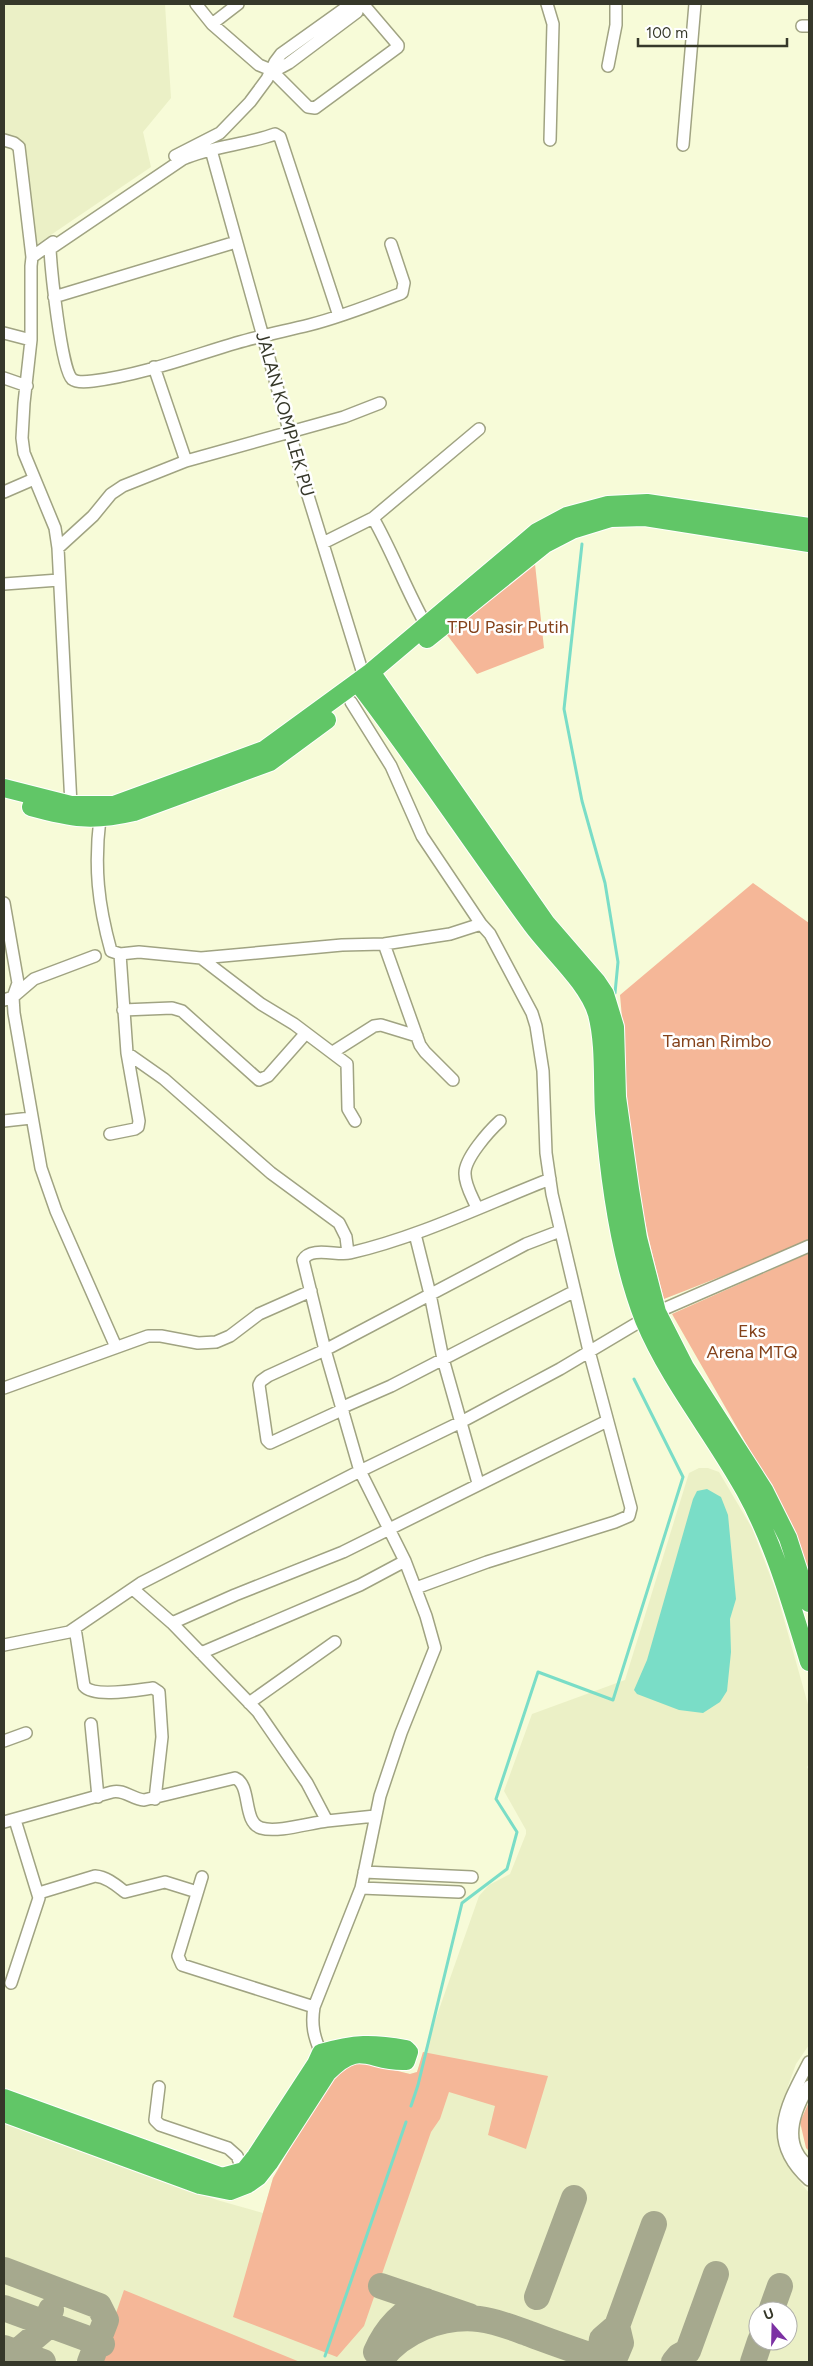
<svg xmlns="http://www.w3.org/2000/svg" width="813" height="2366" viewBox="0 0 813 2366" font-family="Figtree,sans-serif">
<rect width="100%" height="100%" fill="#f7fbd8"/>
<!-- built -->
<path fill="#ebf0c6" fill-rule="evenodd" d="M4,4H165L171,98L143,132L151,167L36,245L21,141L4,136Z
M699,1468H708L719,1472L752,1528L776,1591L809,1708V1764L807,1767L809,1771V2045L796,2064L788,2086L783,2109L780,2143L785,2160L796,2177L809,2193V2362H4V2122L217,2200L263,2213L273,2178L326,2086L356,2061L410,2074L417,2072L479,1896L489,1885L510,1874L526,1834V1830L504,1791L532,1714L625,1680L689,1473ZM758,2311H788V2341H758Z"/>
<!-- green -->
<path fill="#f5b798" d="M535,564L544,648L477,674L447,635Z
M753,883L809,923V1242L664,1299C648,1240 635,1181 629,1120C625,1078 624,1036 620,995Z
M809,1253V1579L791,1522L672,1314Z
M423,2052L548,2076L526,2149L488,2135L495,2106L449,2092L440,2119L431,2132L364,2326L337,2357L233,2317L273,2178L326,2086L333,2077L356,2061L410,2074L417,2072Z
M809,2102V2151L806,2148L800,2122Z
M124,2290L300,2362H99Z"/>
<!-- water -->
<path fill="#7addc7" d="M707,1489L721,1497L728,1515L736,1599L730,1619L731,1652L727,1691L720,1702L703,1713L679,1710L637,1694L634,1690L647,1660L693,1499L697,1491Z"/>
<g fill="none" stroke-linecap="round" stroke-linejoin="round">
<!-- stream -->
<path stroke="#7addc7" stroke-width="3" d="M582,544L564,709L582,801L605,883L618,962L615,993
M411,2106L418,2085L462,1903L507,1869L517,1832L496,1799L538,1672L613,1700L683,1477L634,1379
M325,2356L406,2122"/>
<!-- taxiway -->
<path stroke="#a6a98e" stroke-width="26" d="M4,2270L99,2306L106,2320L90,2362
M381,2286L469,2316
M537,2297L574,2198
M4,2308L102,2344
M771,2311L780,2286
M617,2326L654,2224
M4,2348L43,2362
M17,2352L43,2330L51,2310
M376,2352C386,2329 403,2311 426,2301
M599,2359L602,2339L617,2326L621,2343L613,2362
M379,2362C401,2331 442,2315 479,2319C497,2321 513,2328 530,2334C556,2344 583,2353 609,2362
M674,2362L679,2356L688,2351L716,2274
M753,2362L760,2341"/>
<!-- minor casing -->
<g stroke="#a0a382" stroke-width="14">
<path id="minor" d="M196,4L212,24L259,65L271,70L308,107L315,108L398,47V45L363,4
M547,4L553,24L550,140
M212,24L238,4
M802,26H809
M608,66L616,25V4
M271,70L278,69L289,63L357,12L359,4
M4,140L14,143L19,147L32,257
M683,145L695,4
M211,150L301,473L364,677
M175,156L220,133L250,102L267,79L275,62L281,54L351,4
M53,242L32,257L31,266V340L24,403L22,438L24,453L55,528L58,548L71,805
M54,297L236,242
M339,316L280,137L275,134C245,145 211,146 183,159L50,249C51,268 61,369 72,379C77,383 86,382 93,381C141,375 189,357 236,343C260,336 285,331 309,325C341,317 371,305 402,293L404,283L391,244
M4,333L31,340
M154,367L186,461
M4,378L27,386
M4,492L34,479
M373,518C393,553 406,590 426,625
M323,543L373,518L479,429
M58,548L93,516L111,494L123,486L186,461L344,417L380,403
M4,584L59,580
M351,702L391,766L422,836L481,924L490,934L532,1013L536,1026L543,1071L546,1153L552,1194L589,1351L631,1508L629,1516L615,1522L487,1562L416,1588
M100,818C94,867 98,904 111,951L120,954
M4,903L18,983L13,997L14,1013L41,1168L56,1211L116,1347
M384,944L420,1045L425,1052L453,1080
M201,958L261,1004L294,1024L347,1064L348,1109L355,1121
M4,1000L13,997L34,979L95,956
M123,1010L172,1008L182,1011L259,1080L268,1076L306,1033
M333,1052L374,1026L381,1025L417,1036
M127,1053L164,1079L271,1173L339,1223L346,1237L348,1253
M4,1121L31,1118
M110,1134L135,1129L138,1127L139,1121L127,1053L120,954L139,952L201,958L342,945L384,944L450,934L481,924
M477,1208C473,1198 465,1186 465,1174C464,1159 489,1131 500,1121
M415,1234L430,1294L443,1359L478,1483
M657,1312L809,1246
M4,1388L148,1336H161L198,1343L216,1342L230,1336L259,1314L311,1291
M343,1407L391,1386L575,1291
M344,1409L270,1443L267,1440L259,1385L261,1381L268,1376L325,1350L526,1244L560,1231
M133,1589L172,1623L258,1712L307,1783L327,1821L375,1816
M172,1623L235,1595L343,1552L607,1421
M75,1628L84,1686C94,1698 137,1690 153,1688L159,1692L162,1737L155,1799
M4,1645L69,1632L141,1583L360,1471L461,1422L560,1369L644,1319
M201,1653L360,1585L405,1561
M249,1703L335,1642
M91,1724L98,1797
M4,1741L26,1733
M4,1822L112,1792C124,1789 132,1799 144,1800L235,1778C252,1785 242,1822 261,1828C277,1833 310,1823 327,1821
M364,1872L472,1877
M202,1877L178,1956L182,1965L314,2007
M361,1888L459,1892
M39,1893L95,1876C107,1877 116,1885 125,1892L165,1882L197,1892
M11,1983L39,1898L15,1820
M321,2053C314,2037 311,2025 314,2007L361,1888L380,1796L401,1733L435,1648L426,1616L405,1561L360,1471L325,1350L303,1260C311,1246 337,1256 350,1253C419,1237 484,1205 550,1179
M809,2062C786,2106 765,2140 809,2180
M809,2086C794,2111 781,2145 809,2166
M159,2087L155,2120L160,2125L228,2148L237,2156L245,2175"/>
</g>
<!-- highway casing -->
<g stroke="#fff" stroke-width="20">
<path id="highway" d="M427,639L545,544L572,530L611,518L645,517L809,543
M371,672L546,923L597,982L605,994L615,1027L617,1097L630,1189L638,1238L657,1312L685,1367L764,1490L788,1538L809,1603
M357,682C418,761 473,845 532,925C551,951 588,983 597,1014C605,1045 602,1081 604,1113C609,1178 620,1259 644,1320C670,1382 713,1433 745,1491C775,1545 791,1604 809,1662
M4,788L71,805H114L264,750L371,672L537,532L567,516L608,505L647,503L809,527
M31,807C72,818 91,822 134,812L270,762L327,720
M4,2098L222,2177L244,2171L256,2156L316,2064L321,2053C355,2043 372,2043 406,2049L409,2052L406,2061C369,2063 361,2038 327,2073L269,2163L258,2177L248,2184L230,2191L200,2185L4,2113"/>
</g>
<!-- minor -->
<use href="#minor" stroke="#fff" stroke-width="11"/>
<!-- highway -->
<use href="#highway" stroke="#61c667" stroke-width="18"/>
</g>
<g text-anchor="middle" stroke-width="5" stroke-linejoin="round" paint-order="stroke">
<!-- street labels -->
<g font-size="18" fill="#36382a" stroke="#fff">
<text transform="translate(285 414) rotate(74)" y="6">JALAN KOMPLEK PU</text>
</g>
<!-- park labels -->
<g font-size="18" fill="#84421b" stroke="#fff">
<text x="508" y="633">TPU Pasir Putih</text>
<text x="717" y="1047">Taman Rimbo</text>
<text x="752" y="1337">Eks<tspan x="752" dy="21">Arena MTQ</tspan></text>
</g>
</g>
<!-- border -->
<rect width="813" height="2366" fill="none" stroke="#36382a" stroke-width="10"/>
<!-- north arrow -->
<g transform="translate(773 2326) rotate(340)"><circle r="24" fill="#ffffff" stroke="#afafaa"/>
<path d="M0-4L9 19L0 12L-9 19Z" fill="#7c31a3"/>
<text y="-8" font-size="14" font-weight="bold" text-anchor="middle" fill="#36382a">U</text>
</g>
<!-- scale -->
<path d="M638 38v8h149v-8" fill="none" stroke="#36382a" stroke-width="2.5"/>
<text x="646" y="38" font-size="15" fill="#36382a" stroke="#ffffff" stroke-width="4" paint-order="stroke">100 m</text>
</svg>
